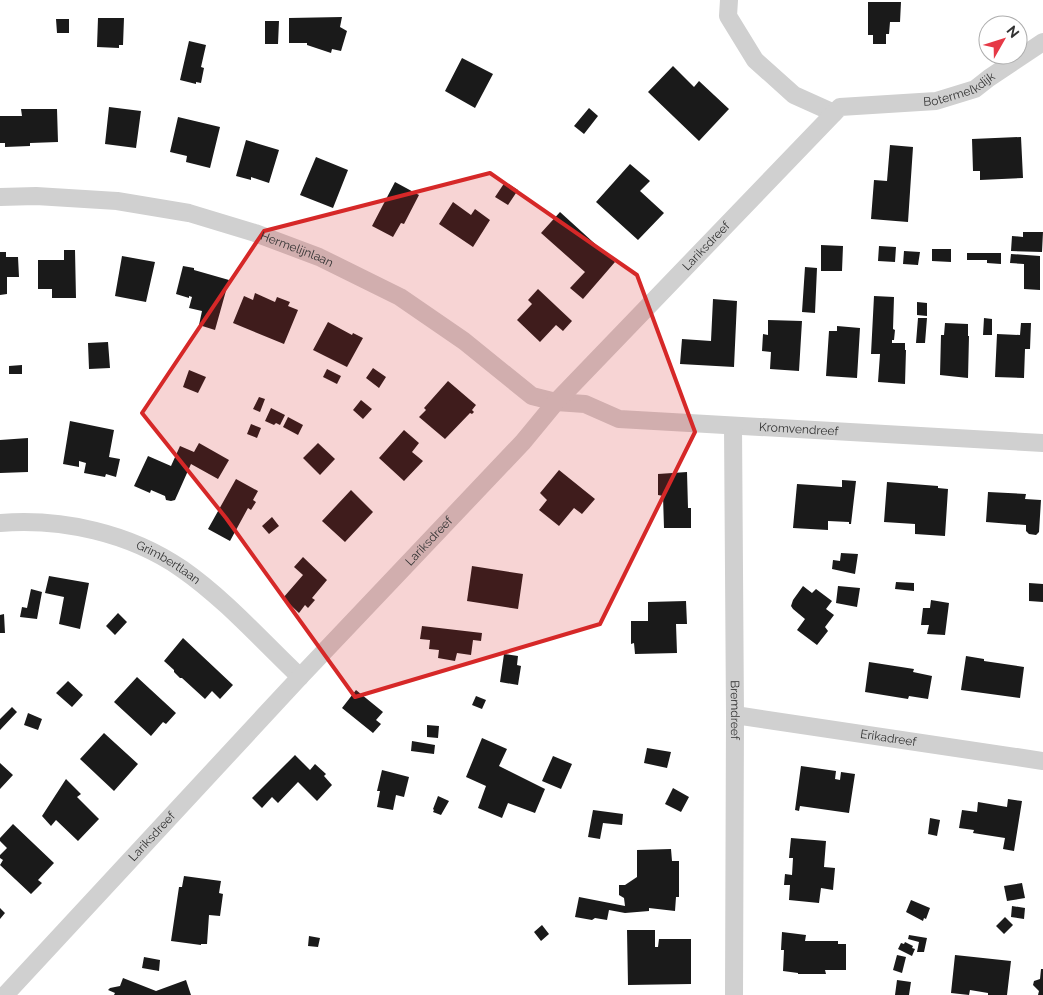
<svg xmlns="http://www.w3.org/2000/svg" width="1043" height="995" viewBox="0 0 1043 995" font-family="Raleway,sans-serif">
<rect width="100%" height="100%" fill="#fff"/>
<!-- building -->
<path fill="#1a1a1a" d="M868,2H901L900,22H890L889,34H886V44H873V35H868Z
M342,17L340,27L347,31L341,51L332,49L331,53L307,45V43H289V18Z
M98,18H124L123,45H119V48L97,47Z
M56,19H69V33H57Z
M265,21H279L278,44H265Z
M189,41L206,45L201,67L204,68L201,83L196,82V84L180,80Z
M462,58L493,74L475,108L445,91Z
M673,66L694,87L699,81L729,109L699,141L648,92Z
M109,107L141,111L136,148L105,144Z
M589,108L598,116L584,134L574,126Z
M21,109H57L58,142L30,143V146L5,147V143H0V116H22Z
M178,117L220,127L210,168L186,162L187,156L170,152Z
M1021,137L1023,178L980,180V171H973L972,139Z
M246,140L279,150L269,183L251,177V180L236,176Z
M890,145L913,147L908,222L871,219L874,180L887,181Z
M316,157L348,170L333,208L300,195Z
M630,164L650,181L640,191L664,213L638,240L596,202Z
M395,182L419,195L404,224L401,223L393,237L372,226Z
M505,182L518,190L508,205L495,197Z
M453,202L471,215L475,209L490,220L473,247L439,224Z
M560,212L615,262L583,299L570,288L585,272L541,233Z
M1023,232H1043L1042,252L1011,251L1012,236L1023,237Z
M821,245L843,246L842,271H821Z
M879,246L896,247L895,262L878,261Z
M932,249H951V262L932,261Z
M64,250H75L76,298H52V289H38V260H64Z
M904,251L920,252L918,265L903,264Z
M0,252H6V257H18L19,277H7V294L0,295Z
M967,253H1001V264L987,263V260H967Z
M1011,254L1040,256V290L1024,289V264L1010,263Z
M122,256L155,262L146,302L115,296Z
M183,266L194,268V270L229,280L215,330L199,325L202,311L189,308L192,297L189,296V298L176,294Z
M805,267L817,268L815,313L802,312Z
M538,289L572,321L563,331L556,325L540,342L517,320L532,304L528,300Z
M255,293L275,302L277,297L290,302L288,306L298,310L284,344L233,323L244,296L253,300Z
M874,296L894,297L893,329L895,330L894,340H892V343H905V350H906L905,384L878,382L880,354H871Z
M713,299L737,301L734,367L680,364L682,339L711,341Z
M917,302L927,303V316L917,315Z
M918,318H927L925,343H916Z
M984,318L992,319V335H983Z
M768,320L802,321L799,371L770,369L771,352L762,351L763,334L768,335Z
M328,322L352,335L353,333L363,338L347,367L313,350Z
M945,323L968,324V336H969L968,378L940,375L941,335H944Z
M1021,323H1031L1030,349H1025L1024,378L995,377L997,334L1020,335Z
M837,326L860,328L857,378L826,376L829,331H837Z
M108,342L110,368L89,369L88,343Z
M22,365V374H9V366Z
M373,368L386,377L379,388L366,378Z
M327,369L341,376L337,384L323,377Z
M189,370L206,377L198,393L183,387Z
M448,381L476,405L472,410L474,412L472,414L470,413L445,439L419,417L426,410L424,408Z
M259,397L265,399L260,412L253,409Z
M361,400L372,409L363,419L353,410Z
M271,408L285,415L280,425L276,423L274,425L265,421Z
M288,417L303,425L298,435L283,427Z
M70,421L114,430L109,457L120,459L116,477L106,474L105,477L84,473L86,463L79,461V467L63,464Z
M251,424L261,428L257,438L247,434Z
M404,430L419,443L412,452L423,461L404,481L379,458Z
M28,438V472L0,473V440Z
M199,443L229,460L218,479L191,464L175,500L171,501L166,500L165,496L151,490L150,493L134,486L148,456L171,466L180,446L194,452Z
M318,443L335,459L320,475L303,458Z
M559,470L595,499L582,514L574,508L559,526L539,510L547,500L540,493Z
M687,472L688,508H691V528H664L663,496L658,495V474Z
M236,479L258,491L253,500L256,502L251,510L248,508L230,541L208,529Z
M842,480L856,481L851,524H849V522L828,521V530L793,528L797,484L842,487Z
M887,482L938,486V488L948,489L945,536L915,534V524L884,522Z
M351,490L373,512L345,542L322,521Z
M988,492L1026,494L1025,499L1041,500L1039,532L1036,535L1029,534L1026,531V525L986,522Z
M272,517L279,526L269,534L262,526Z
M841,553L858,554L855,574L832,569L833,560L840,561Z
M303,557L327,580L312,598L315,600L308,608L305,605L299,613L283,598L303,575L294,567Z
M472,566L523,574L518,609L467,601Z
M49,576L89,583L80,629L59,624L64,597L45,593Z
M896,582L914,583V591L895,589Z
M1029,583L1043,584V602L1029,601Z
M803,586L812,593L816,589L832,601L826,609L834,615L825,627L828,631L817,645L797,630L805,619L793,609L791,606L793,600Z
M838,586L860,588L857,607L836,603Z
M31,589L42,592L37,619L20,617L22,607L27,608Z
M931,600L949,603L945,635L927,634L929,625H921L923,608H930Z
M686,601L687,624H676L677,653L635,654L634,643L631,644V621H648V602Z
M118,613L127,622L115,635L106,626Z
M4,614L5,633H0V615Z
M422,626L482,633L481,641L473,640L471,655L457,653L455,661L438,658L439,650L429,649L430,640L420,639Z
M183,638L233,685L220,699L212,691L205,699L182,678H180L174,672V670L164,661Z
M504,654L518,656L517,665L521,666L518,685L500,682Z
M966,656L984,659V661L1024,667L1020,698L961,690Z
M869,662L914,669L913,672L932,676L928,699L909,696L908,699L865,692Z
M137,677L176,713L166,724L163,722L151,736L114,702Z
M68,681L83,695L72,707L56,693Z
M356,690L383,712L376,720L381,724L373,733L342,708Z
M476,696L486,700L482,709L472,705Z
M12,707L17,712L0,730V719Z
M28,713L42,719L38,730L24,725Z
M427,725L439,726L438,738L427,737Z
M104,733L138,764L114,791L80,759Z
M482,738L507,749L499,766L545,789L535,813L508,803L502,818L478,808L486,786L466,777Z
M412,741L435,745L434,754L411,751Z
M647,748L671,752L667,768L644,763Z
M295,755L310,770L315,764L326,774L324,776L332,785L317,801L298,782L278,803L272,797L262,808L252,798Z
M553,756L572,764L561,789L542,781Z
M0,763L13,775L0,789Z
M801,766L836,771L835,779L840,780L841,772L855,774L849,813L800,806L799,811L795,810Z
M382,770L409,777L404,797L396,795L393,810L377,807L380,791H377Z
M66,779L81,794L77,797L99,819L78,841L56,820L51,826L42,816Z
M673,788L689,797L681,812L665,804Z
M438,796L449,801L441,815L433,812L434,810L433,809Z
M1008,799L1022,801L1014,851L1003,849L1005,838L973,833L974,830L959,828L962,810L977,812L978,802L1007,807Z
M593,810L623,814L622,825L603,823L600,839L588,837Z
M930,818L940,820L937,836L928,834Z
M13,824L54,863L38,880L42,883L31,894L0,865L3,860L0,858V855L7,848L0,841V838Z
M791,838L826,841L824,867L835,868L833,890L821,888L819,903L789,900L790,885H784L785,874L792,875L793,858H789Z
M671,849L672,861H679V897H676L675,911L649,908V911L625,913L609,910L607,920L595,918L592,920L575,917L579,897L625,906L624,898L619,895V885H625L637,877V850Z
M184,876L221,881L219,893L223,894L220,916L209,915L207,944H201V945L171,941L179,887H182Z
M1022,883L1025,898L1007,901L1004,886Z
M911,900L930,908L926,919L924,918L923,921L906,912Z
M1012,906L1025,908L1024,919L1011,917Z
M0,908L5,913L0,919Z
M1005,917L1013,925L1004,934L996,926Z
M542,925L549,934L541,941L534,932Z
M627,930H655V947H658L659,939H691V984L628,985Z
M782,932L806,935L805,941H838V944H846V970H825L826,974H798V973L783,971L784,950H781Z
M909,935L927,938L924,952H917L919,942L908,939Z
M309,936L320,938L318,947L308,946Z
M905,942L913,946L912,948L915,949L912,956L898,949L901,943L904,944Z
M897,955L906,957L902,973L893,970Z
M955,955L1011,961L1007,995H988V993L970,990L969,995L951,993Z
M144,957L160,960L159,971L142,968Z
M1041,969H1043V995H1038L1039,991L1033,985L1034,981L1040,979Z
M123,978L156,991L186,980L191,995H114L115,993L108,990L110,988L120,986Z
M897,980L911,982L909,995H895Z"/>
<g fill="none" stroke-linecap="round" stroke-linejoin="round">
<!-- minor -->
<g stroke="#d0d0d0" stroke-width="18">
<path d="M729,0L728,16L755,60L794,95L834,113"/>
<path id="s1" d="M0,197L36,196L117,201L189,213L255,233L319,257L400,297L464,341L532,396L556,402L585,404L619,419L1043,443"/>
<path id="s2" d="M733,426L735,715L734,995"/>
<path id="s3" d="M0,523C62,518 130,533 182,569C225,599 262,641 300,677"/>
<path id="s4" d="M735,715L1043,761"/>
<path id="s5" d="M5,995L300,677L523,442L556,402L840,107L936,101L975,89L989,78L1043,42"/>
</g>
</g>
<!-- marked area -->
<path fill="#d62828" fill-opacity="0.2" stroke="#d62828" stroke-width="4" stroke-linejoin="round" d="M490,173L637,275L695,432L600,624L355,697L226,518L142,413L264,231Z"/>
<g text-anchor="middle" stroke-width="5" stroke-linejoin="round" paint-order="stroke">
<!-- street labels -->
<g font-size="12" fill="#333" stroke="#fff">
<text dy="4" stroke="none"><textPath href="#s5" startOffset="1341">Botermelkdijk</textPath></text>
<text dy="4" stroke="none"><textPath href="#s5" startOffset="1026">Lariksdreef</textPath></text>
<text dy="4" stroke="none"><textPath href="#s1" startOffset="304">Hermelijnlaan</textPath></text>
<text dy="4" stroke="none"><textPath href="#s1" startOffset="854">Kromvendreef</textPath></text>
<text dy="4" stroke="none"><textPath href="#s5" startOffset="621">Lariksdreef</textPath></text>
<text dy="4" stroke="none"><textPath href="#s3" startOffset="176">Grimbertlaan</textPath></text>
<text dy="4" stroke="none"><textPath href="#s2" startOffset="284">Bremdreef</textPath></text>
<text dy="4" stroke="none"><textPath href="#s4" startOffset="155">Erikadreef</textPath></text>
<text dy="4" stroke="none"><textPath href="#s5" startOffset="216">Lariksdreef</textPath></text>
</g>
</g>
<!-- north arrow -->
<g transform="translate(1003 40) rotate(51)"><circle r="24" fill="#ffffff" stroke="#adadad"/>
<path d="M0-4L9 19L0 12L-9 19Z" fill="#e63946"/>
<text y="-8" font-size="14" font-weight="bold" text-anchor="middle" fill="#333333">N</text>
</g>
</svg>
